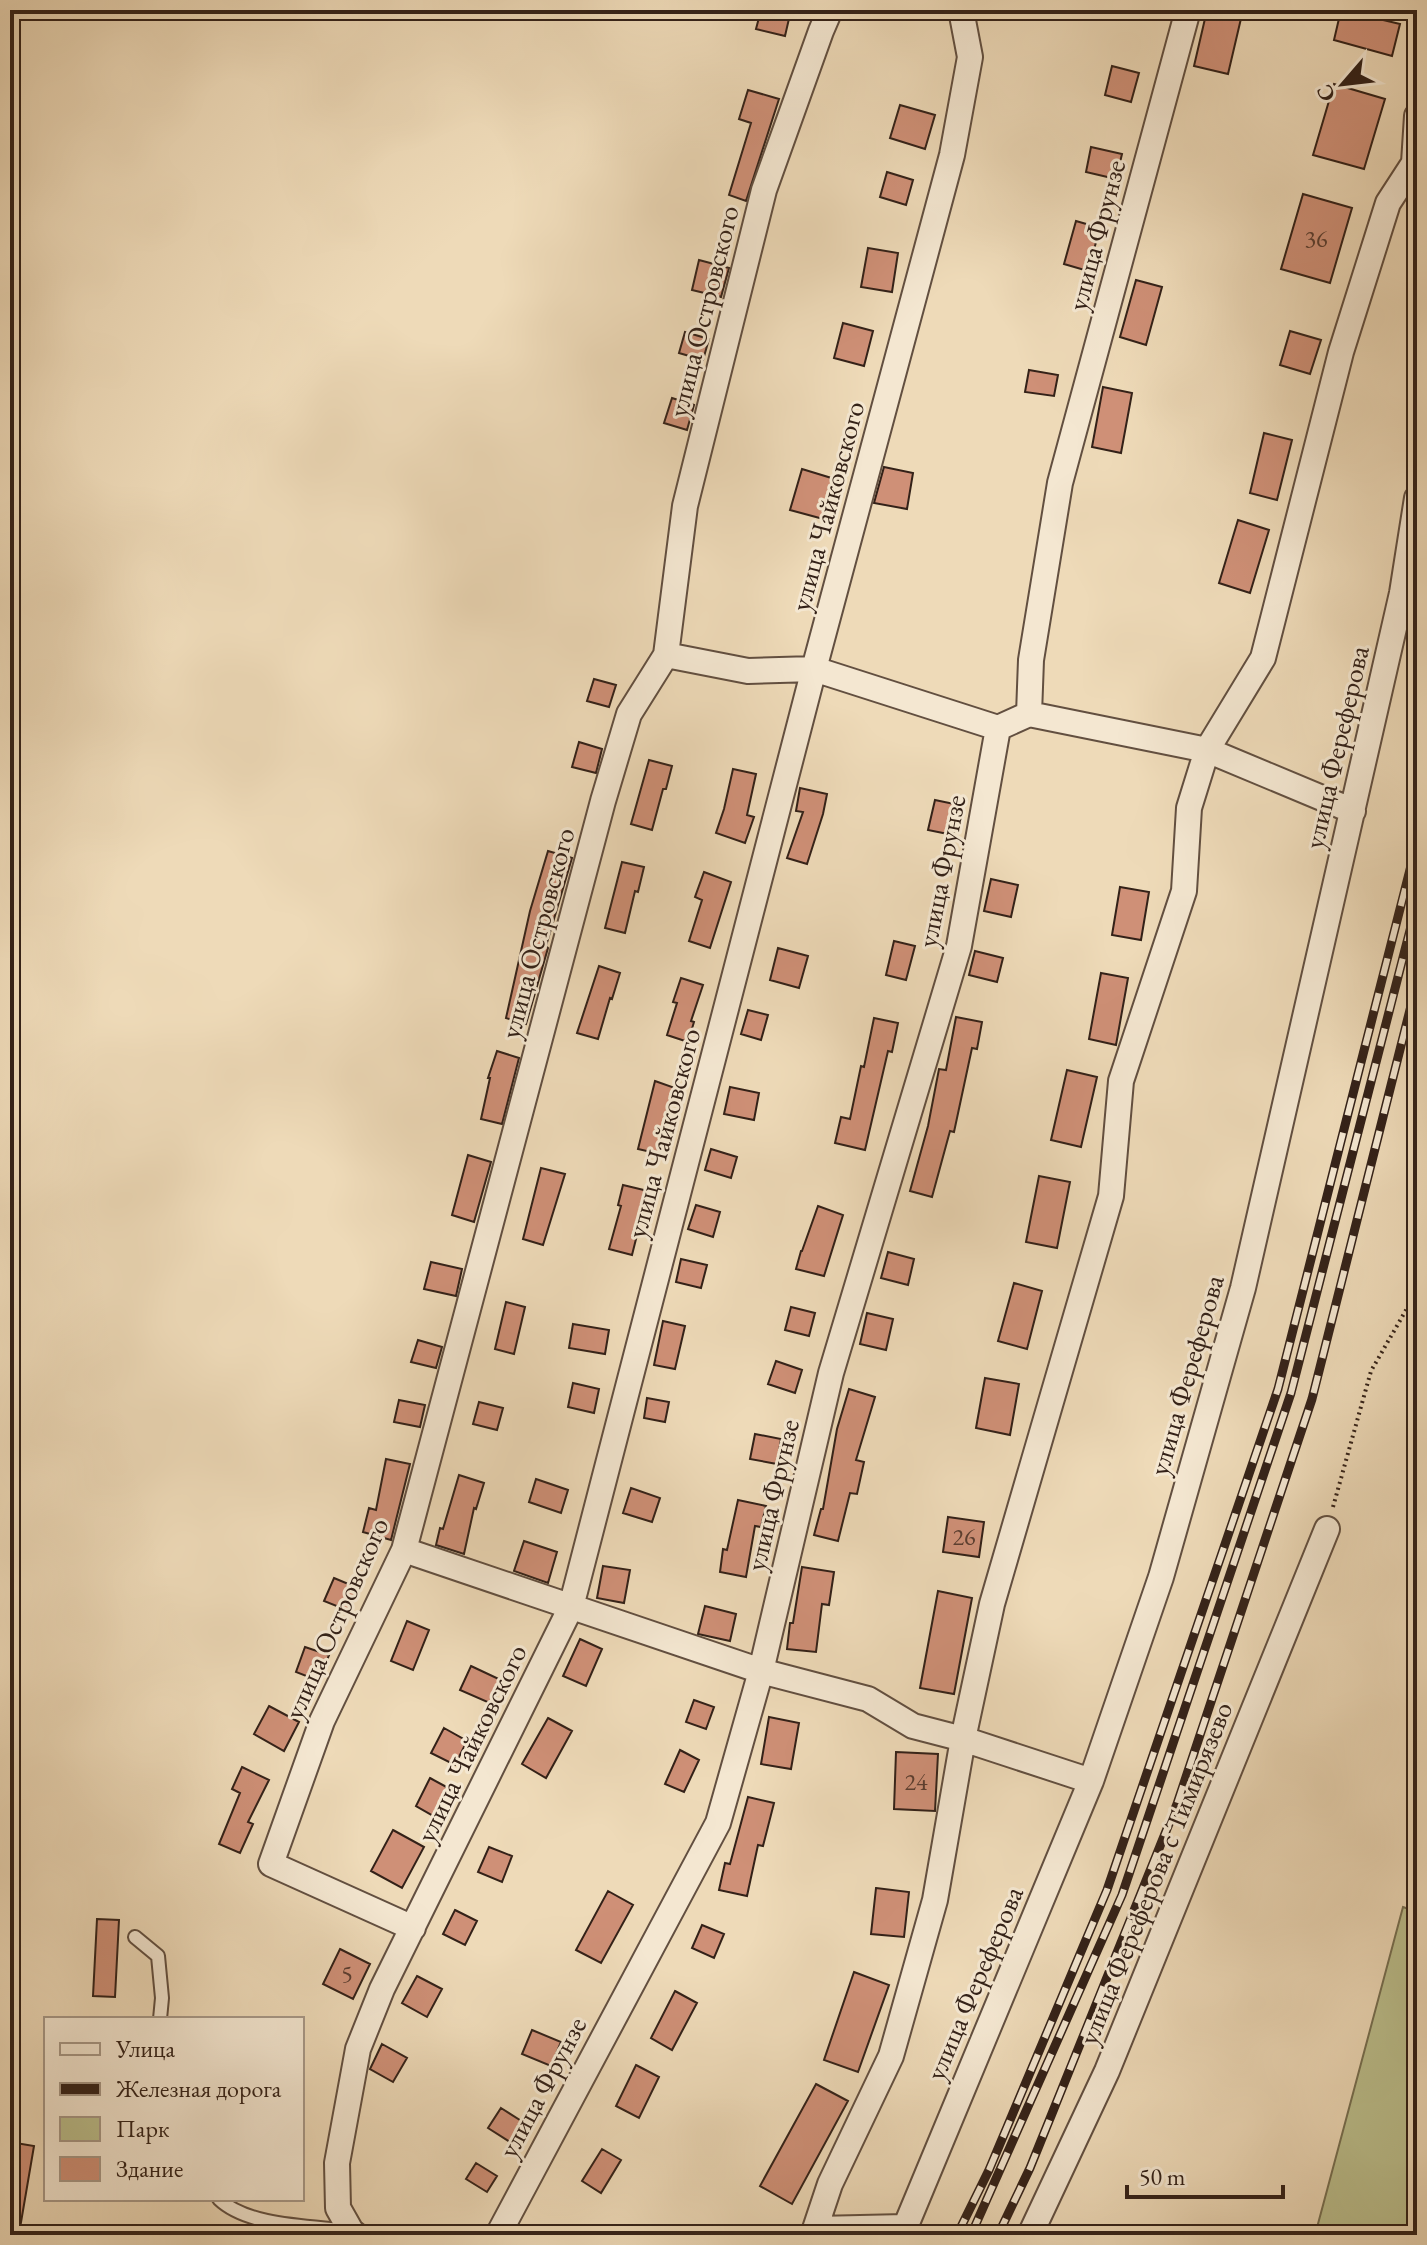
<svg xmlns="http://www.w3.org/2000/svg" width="1427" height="2245" viewBox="0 0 1427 2245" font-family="'EB Garamond',serif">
<rect width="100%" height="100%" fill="#eedab8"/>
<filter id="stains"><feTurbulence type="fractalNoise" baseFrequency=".0025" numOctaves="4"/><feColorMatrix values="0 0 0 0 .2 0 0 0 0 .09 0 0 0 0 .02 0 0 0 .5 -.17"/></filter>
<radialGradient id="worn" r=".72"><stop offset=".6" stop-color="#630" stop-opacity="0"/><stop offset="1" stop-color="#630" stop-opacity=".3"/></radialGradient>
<!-- green -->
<path fill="#bbbf8d" stroke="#777052" stroke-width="2" d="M1403,1907L1417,1912V2235H1315Z"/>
<!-- building -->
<path fill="#cf9077" stroke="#332118" stroke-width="2" d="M761,10H791L785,36L756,29Z
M1207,10H1243L1228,74L1194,66Z
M1341,10L1400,24L1392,56L1334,40Z
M1112,66L1139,73L1131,102L1105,95Z
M1334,84L1385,99L1364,169L1313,155Z
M748,90L779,99L746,201L729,195L751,123L739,119Z
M900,105L935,115L925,149L890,138Z
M1091,147L1122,154L1116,179L1086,172Z
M887,172L913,180L906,205L880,197Z
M1303,194L1352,208L1330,283L1281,269Z
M1076,221L1100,228L1088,271L1064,264Z
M868,248L898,253L892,292L861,287Z
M699,260L729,268L721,297L692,290Z
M1136,280L1162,287L1146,345L1120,337Z
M843,323L873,331L864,366L834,358Z
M1290,331L1321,340L1310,374L1280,365Z
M685,332L709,339L703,360L679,353Z
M1029,370L1058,375L1054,396L1025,392Z
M1103,387L1132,393L1121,453L1092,447Z
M672,398L694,405L687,430L664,423Z
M1264,433L1292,440L1277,500L1250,493Z
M884,467L913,473L907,509L874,503Z
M802,469L838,480L827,520L790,510Z
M1238,520L1269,530L1250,593L1219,583Z
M594,679L616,685L609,707L587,701Z
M579,742L602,749L596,773L572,767Z
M649,760L672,766L666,789H663L652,830L631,824Z
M733,769L756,774L747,815L754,817L745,843L716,833L724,809Z
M800,788L827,794L823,814L807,864L787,858L803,812L796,811Z
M935,800L959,805L953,835L928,830Z
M548,851L572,858L546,946L548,948L526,1024L506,1018L530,911Z
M622,862L644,867L638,892L635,891L625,933L605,928Z
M704,872L731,882L710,948L689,941L702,900L695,897Z
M991,879L1018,885L1011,917L984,911Z
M1120,887L1149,892L1141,940L1112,935Z
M894,941L915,946L906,980L886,975Z
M778,948L808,956L799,988L770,980Z
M975,951L1003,958L997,982L969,975Z
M599,966L620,973L612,999L610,998L598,1039L577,1033Z
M1101,973L1128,978L1116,1045L1089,1039Z
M681,978L703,985L691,1021L694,1022L688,1042L667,1035L677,1003L673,1002Z
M748,1010L768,1015L761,1040L741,1034Z
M956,1017L982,1022L977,1049L972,1048L954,1132L950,1131L932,1197L910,1191L928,1126L939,1069L946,1070Z
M874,1018L898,1023L892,1052L888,1051L865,1150L835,1143L841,1117L850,1119L861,1066L864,1067Z
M497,1051L519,1058L502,1124L481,1119L490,1078H488Z
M1067,1070L1097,1077L1081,1147L1051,1140Z
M655,1081L675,1088L662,1127H665L660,1154L638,1149Z
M730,1087L759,1093L754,1120L724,1114Z
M711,1149L737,1157L731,1178L705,1170Z
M468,1155L491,1162L474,1222L452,1215Z
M541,1168L565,1174L543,1245L523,1239Z
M1039,1176L1070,1182L1057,1248L1026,1242Z
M623,1185L648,1191L632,1255L609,1249L621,1206L618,1205Z
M696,1205L720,1212L713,1237L688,1229Z
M818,1206L843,1215L824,1276L796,1269L801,1251H802Z
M888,1252L914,1259L908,1285L881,1278Z
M681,1259L707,1265L701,1288L676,1282Z
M431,1262L462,1269L456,1296L424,1289Z
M1014,1283L1042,1291L1027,1349L998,1341Z
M506,1302L525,1307L514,1354L495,1349Z
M791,1307L815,1313L809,1336L785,1330Z
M867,1313L893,1319L886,1350L860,1344Z
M663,1321L685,1326L675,1369L654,1365Z
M573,1324L609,1330L605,1354L569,1348Z
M418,1340L442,1347L436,1368L411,1362Z
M776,1361L802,1370L795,1393L768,1384Z
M985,1378L1019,1384L1010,1435L976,1428Z
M573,1383L599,1389L594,1413L568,1407Z
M849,1389L875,1397L856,1460L864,1462L857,1494L850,1493L838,1541L814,1535L821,1509H823L837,1429Z
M647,1398L669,1402L665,1422L644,1418Z
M399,1400L425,1405L420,1427L394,1422Z
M479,1402L503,1408L497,1430L473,1424Z
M755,1434L781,1439L777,1464L750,1459Z
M386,1459L410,1464L391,1540L363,1532L369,1508L376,1510Z
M459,1475L484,1483L476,1509L474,1508L464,1554L436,1545L440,1528L443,1529Z
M536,1479L568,1490L561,1513L529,1502Z
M631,1488L660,1498L652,1522L623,1513Z
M738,1500L766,1506L761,1527L755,1526L746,1577L720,1572L723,1549L727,1550Z
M948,1517L984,1522L979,1557L943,1552Z
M524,1541L557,1552L548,1583L514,1571Z
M603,1566L630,1570L624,1603L597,1598Z
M802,1567L834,1572L829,1605L822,1604L816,1652L787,1649L790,1623H793Z
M334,1578L358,1588L349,1611L324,1601Z
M938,1591L972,1598L954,1694L920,1688Z
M705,1606L736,1614L730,1641L698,1634Z
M407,1621L429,1630L413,1670L391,1661Z
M580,1639L602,1649L586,1686L563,1676Z
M305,1647L329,1655L319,1681L296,1672Z
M471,1666L503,1681L492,1704L460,1690Z
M694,1700L714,1707L706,1729L686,1722Z
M269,1706L299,1722L284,1751L254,1734Z
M769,1717L799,1723L791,1769L761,1764Z
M548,1718L572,1731L546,1778L522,1764Z
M444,1728L467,1741L455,1765L431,1753Z
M680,1750L699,1760L684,1792L665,1784Z
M896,1752L938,1754L935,1811L894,1809Z
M242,1767L269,1780L248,1822L253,1824L240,1853L219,1844L240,1793L232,1789Z
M430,1778L452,1790L437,1818L416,1806Z
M748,1797L774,1803L763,1846L758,1845L747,1896L719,1890L725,1863L730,1864Z
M393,1830L424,1847L402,1888L371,1871Z
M489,1847L512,1856L502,1882L478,1872Z
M876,1888L909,1892L904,1937L871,1934Z
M608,1891L633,1905L601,1963L576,1950Z
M455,1910L477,1921L465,1945L443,1934Z
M97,1919L119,1920L115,1997L93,1996Z
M702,1925L724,1934L714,1958L692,1948Z
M340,1949L370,1964L353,1999L323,1984Z
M854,1972L889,1985L858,2072L824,2060Z
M417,1976L442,1989L427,2017L402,2003Z
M675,1991L697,2003L672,2050L651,2038Z
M532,2030L561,2042L551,2066L522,2054Z
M382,2044L407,2058L393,2082L370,2069Z
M636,2065L659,2077L639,2118L616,2106Z
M816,2084L848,2101L792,2204L760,2186Z
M501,2108L523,2122L510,2142L488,2128Z
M10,2142L34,2146L19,2234H10Z
M602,2149L621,2160L601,2193L582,2181Z
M476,2163L497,2176L487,2192L466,2179Z"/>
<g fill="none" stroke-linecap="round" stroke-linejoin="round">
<!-- service casing -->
<g stroke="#624f40" stroke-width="16">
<path id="service" d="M135,1937L158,1956L162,1998L160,2019
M219,2199C248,2227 312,2226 351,2231"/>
</g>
<!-- minor casing -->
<g stroke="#624f40" stroke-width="28">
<path id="minor" d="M666,655L748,671L814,669L998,728L1029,714L1207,750L1353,811
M1029,714L1031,660L1060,483L1188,10
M404,1550L761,1671L868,1699L913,1726L963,1739L1091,1781
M413,1928L271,1864L322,1721L404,1550L603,801L629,714L666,655L685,506L764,190L821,31L830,10
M816,2229L905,2227
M356,2235L351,2231L338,2208L337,2163L358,2049L382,1989L571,1607L814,669L952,155L970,57L961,10
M498,2235L718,1823L761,1671L831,1373L959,946L998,728
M813,2235L830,2184L891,2056L935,1900L963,1739L992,1604L1111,1196L1121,1081L1184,891L1189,808L1207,750L1263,658L1341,352L1388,203L1414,163L1417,116
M902,2235L1091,1781L1161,1577L1243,1288L1402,593L1417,498
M1030,2235L1107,2071L1327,1529"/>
</g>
<!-- path -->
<path stroke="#332118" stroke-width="4" stroke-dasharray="2 4" stroke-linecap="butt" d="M1333,1507L1371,1371L1417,1291"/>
<!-- service -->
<use href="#service" stroke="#f4e7d1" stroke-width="12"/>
<!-- minor -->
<use href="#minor" stroke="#f4e7d1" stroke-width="24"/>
<!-- rail casing -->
<g stroke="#332118" stroke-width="9">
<path id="rail" d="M957,2235L989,2170L1107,1890L1278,1389L1417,842
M971,2235L1122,1895L1291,1393L1417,903
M998,2235L1030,2168L1177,1804L1312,1399L1417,982"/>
</g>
<!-- rail -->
<use href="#rail" stroke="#f4e7d1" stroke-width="6" stroke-dasharray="18" stroke-linecap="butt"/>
</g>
<g text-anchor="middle" stroke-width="6" stroke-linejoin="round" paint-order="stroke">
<!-- number labels -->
<g font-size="24" fill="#5a3d30">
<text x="1316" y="247">36</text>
<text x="964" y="1545">26</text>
<text x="916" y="1790">24</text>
<text x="347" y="1982">5</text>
</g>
<!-- street labels -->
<g font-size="28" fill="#332118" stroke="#f4e7d1">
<text transform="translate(1096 235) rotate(-75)" y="10">улица Фрунзе</text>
<text transform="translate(703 311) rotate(-76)" y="10">улица Островского</text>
<text transform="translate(827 506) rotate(-75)" y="10">улица Чайковского</text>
<text transform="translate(1336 747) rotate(-77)" y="10">улица Фереферова</text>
<text transform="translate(941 871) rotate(-79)" y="10">улица Фрунзе</text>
<text transform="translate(537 933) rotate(-75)" y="10">улица Островского</text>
<text transform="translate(663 1133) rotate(-75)" y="10">улица Чайковского</text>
<text transform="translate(1186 1375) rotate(-74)" y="10">улица Фереферова</text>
<text transform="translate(772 1495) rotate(-77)" y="10">улица Фрунзе</text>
<text transform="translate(336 1618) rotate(-66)" y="10">улица Островского</text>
<text transform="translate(471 1743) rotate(-64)" y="10">улица Чайковского</text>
<text transform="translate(1155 1873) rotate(-68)" y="10">улица Фереферова с Тимирязево</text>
<text transform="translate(974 1983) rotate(-67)" y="10">улица Фереферова</text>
<text transform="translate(542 2087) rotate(-62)" y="10">улица Фрунзе</text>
</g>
</g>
<!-- margin -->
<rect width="1427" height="2245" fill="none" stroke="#eedab8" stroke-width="40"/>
<rect x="12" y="12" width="1403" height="2221" fill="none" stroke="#332118" stroke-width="4"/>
<rect x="20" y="20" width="1387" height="2205" fill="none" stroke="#332118" stroke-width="2"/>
<!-- legend -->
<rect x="44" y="2017" width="260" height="184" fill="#f4e7d1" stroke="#a79887" stroke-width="2"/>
<rect x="60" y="2043" width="40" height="12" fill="#f4e7d1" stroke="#a79887" stroke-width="2"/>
<text x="116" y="2057" font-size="24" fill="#332118">Улица</text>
<rect x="60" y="2083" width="40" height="12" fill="#332118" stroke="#a79887" stroke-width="2"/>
<text x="116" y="2097" font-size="24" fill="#332118">Железная дорога</text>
<rect x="60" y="2117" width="40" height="24" fill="#bbbf8d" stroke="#a79887" stroke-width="2"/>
<text x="116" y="2137" font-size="24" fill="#332118">Парк</text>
<rect x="60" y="2157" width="40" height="24" fill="#cf9077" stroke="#a79887" stroke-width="2"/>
<text x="116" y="2177" font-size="24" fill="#332118">Здание</text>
<!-- north arrow -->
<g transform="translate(1343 84) rotate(242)" stroke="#f4e7d1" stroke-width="6" paint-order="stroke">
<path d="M0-6L14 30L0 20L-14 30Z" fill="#332118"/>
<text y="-12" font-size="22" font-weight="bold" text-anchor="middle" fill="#332118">С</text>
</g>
<!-- scale -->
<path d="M1127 2185v12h156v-12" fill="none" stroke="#332118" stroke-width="4"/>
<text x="1139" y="2185" font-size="24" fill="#332118" stroke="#f4e7d1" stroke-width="6" paint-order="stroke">50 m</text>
<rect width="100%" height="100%" filter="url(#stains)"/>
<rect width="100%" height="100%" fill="url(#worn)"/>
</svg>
